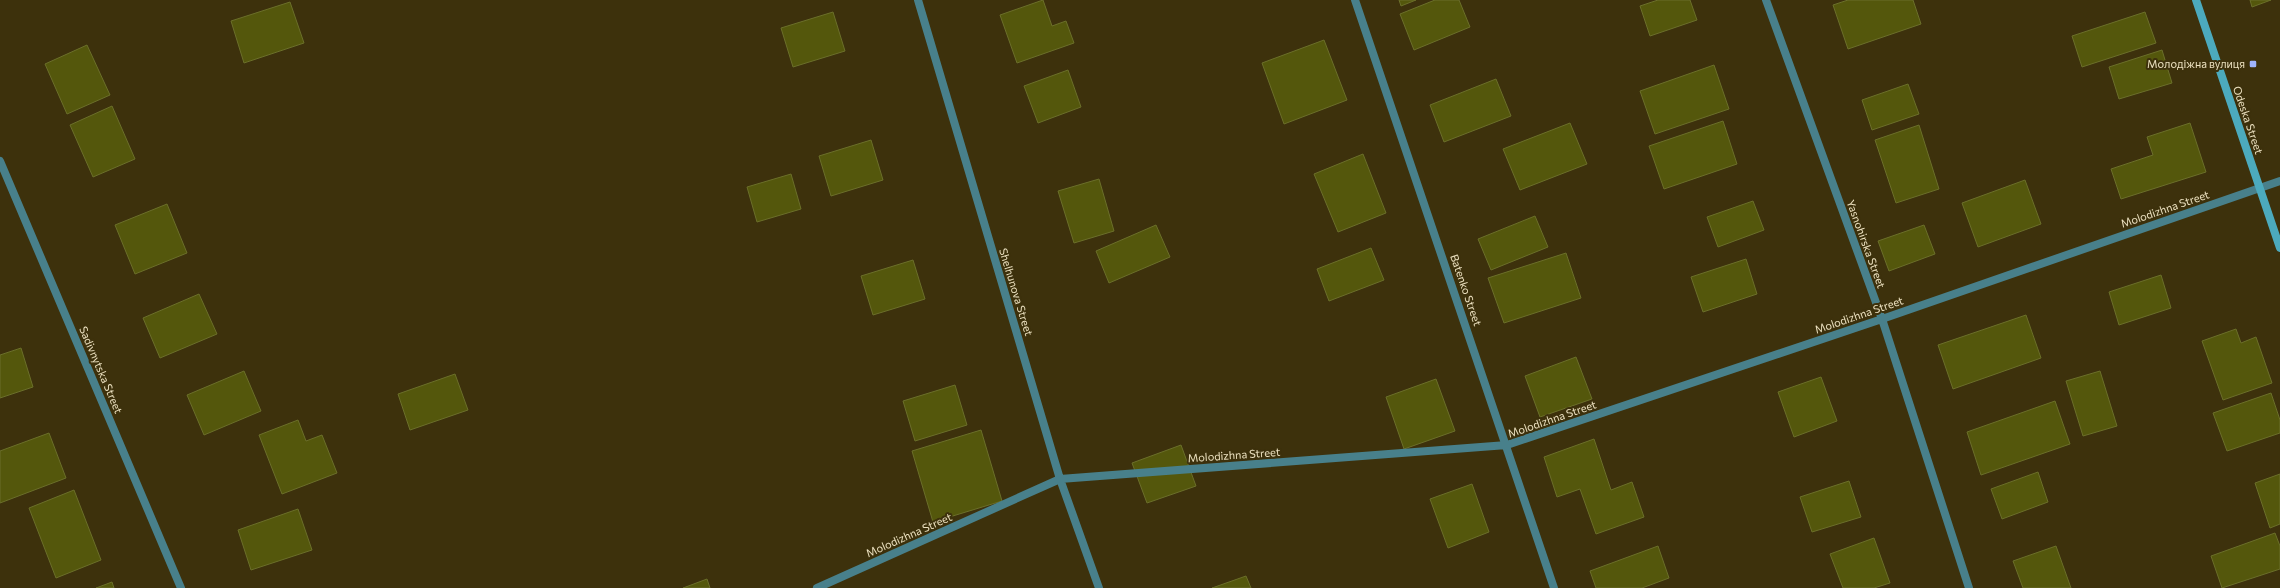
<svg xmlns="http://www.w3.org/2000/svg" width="2280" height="588" viewBox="0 0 2280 588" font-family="Commissioner,sans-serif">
<rect width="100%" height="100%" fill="#3d310c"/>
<!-- building -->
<path fill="#54570c" stroke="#6b6f2a" d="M1043,0L1052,26L1066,21L1074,43L1017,63L1000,15Z
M1399,0H1416L1401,6Z
M1435,0H1459L1470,27L1414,50L1400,14Z
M1658,0H1690L1697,20L1650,36L1640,6Z
M1848,0H1913L1921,24L1848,49L1833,5Z
M2250,0H2271L2252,7Z
M290,2L304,43L244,63L231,21Z
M833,12L845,51L793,67L781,28Z
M2145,12L2156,43L2082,67L2072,36Z
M1324,40L1347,100L1284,124L1262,63Z
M87,45L110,95L67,114L45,64Z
M2162,50L2172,83L2119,99L2109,67Z
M1714,65L1729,109L1655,134L1640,91Z
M1068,70L1081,107L1038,123L1024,86Z
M1496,79L1511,116L1444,142L1430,105Z
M1908,84L1919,114L1872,130L1862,100Z
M112,106L135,159L93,177L70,125Z
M1723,121L1737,164L1664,189L1649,146Z
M1570,123L1587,164L1520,190L1503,149Z
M2190,123L2206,172L2121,199L2111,169L2153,155L2147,137Z
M1919,125L1939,189L1896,203L1875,140Z
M871,140L883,180L831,196L819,156Z
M1363,154L1386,213L1338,232L1314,174Z
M791,174L801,209L757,222L747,187Z
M1099,179L1114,231L1074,243L1058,191Z
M2025,180L2041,224L1978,247L1962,203Z
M1753,201L1764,230L1718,247L1707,217Z
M167,204L187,253L135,274L115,225Z
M1535,216L1548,247L1491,270L1478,239Z
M1156,225L1170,257L1109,283L1096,251Z
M1924,225L1935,254L1889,271L1878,241Z
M1371,248L1384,280L1329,301L1317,269Z
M1566,253L1581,298L1504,323L1488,278Z
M1746,259L1757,294L1703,312L1691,277Z
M913,260L925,299L873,315L861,276Z
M2161,275L2171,308L2119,325L2109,292Z
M199,294L217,334L160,358L143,318Z
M2026,315L2041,358L1953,389L1938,345Z
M2236,329L2241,343L2256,337L2272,383L2223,400L2202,341Z
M21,348L33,387L0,398V355Z
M1576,357L1592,399L1540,417L1525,376Z
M244,371L261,411L204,435L187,395Z
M2100,371L2117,426L2083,436L2066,381Z
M455,374L468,410L410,430L398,394Z
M1821,377L1837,421L1794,437L1778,392Z
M1436,379L1455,431L1404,449L1386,397Z
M955,385L967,425L915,441L903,401Z
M2271,393L2280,420V433L2227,451L2213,413Z
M2055,401L2070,444L1981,475L1967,432Z
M298,420L306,441L322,435L337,473L282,494L259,435Z
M981,430L1002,501L933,522L912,451Z
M49,433L66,478L0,503V451Z
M1594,439L1611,490L1632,482L1644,517L1596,534L1580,489L1557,497L1544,457Z
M1181,445L1196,486L1147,503L1132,463Z
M2038,472L2048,502L2002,519L1991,489Z
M2280,474V524L2270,528L2255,483Z
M1849,481L1861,517L1812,532L1800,497Z
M1472,484L1489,532L1448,548L1430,499Z
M74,490L101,560L56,578L29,508Z
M298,509L312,550L251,570L238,530Z
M2275,533L2280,546V569L2222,588L2211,556Z
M1874,538L1890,583L1874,588H1843L1830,554Z
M1658,546L1669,578L1642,588H1596L1590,571Z
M2056,546L2071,588H2023L2013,561Z
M1246,576L1251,588H1212Z
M707,579L710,588H683Z
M112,582L114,588H96Z"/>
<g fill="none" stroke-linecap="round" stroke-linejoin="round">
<!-- street -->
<path stroke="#48808b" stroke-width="8" d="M918,0L1060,479L1099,588
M1355,0L1554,588
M1766,0L1882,319L1969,588
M0,161L181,588
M817,588L1060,479L1507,445L1882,319L2280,181"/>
<!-- secondary -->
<path stroke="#4caabd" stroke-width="8" d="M2196,0L2280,248"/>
</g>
<!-- markers -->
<rect fill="#9fb3fd" stroke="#3d310c" stroke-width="1.5" x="2249" y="60" width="8" height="8" rx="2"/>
<g text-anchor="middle" stroke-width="4" stroke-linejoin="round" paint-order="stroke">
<!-- poi labels -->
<g font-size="11" fill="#ece1c0" stroke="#3d310c" text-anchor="end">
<text x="2245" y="68">Молодіжна вулиця</text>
</g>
<!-- street labels -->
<g font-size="11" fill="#ece1c0" stroke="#3d310c">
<text transform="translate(2248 120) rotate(71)" y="4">Odeska Street</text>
<text transform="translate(2165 209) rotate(-19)" y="4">Molodizhna Street</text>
<text transform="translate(1866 244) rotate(70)" y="4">Yasnohirska Street</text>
<text transform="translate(1466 290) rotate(71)" y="4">Batenko Street</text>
<text transform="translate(1016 292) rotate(73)" y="4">Shelhunova Street</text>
<text transform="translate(1859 315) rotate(-19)" y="4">Molodizhna Street</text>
<text transform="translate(101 370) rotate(67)" y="4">Sadivnytska Street</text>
<text transform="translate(1552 419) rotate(-19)" y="4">Molodizhna Street</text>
<text transform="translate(1234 455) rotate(-4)" y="4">Molodizhna Street</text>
<text transform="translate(909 535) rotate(-24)" y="4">Molodizhna Street</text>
</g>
</g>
</svg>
